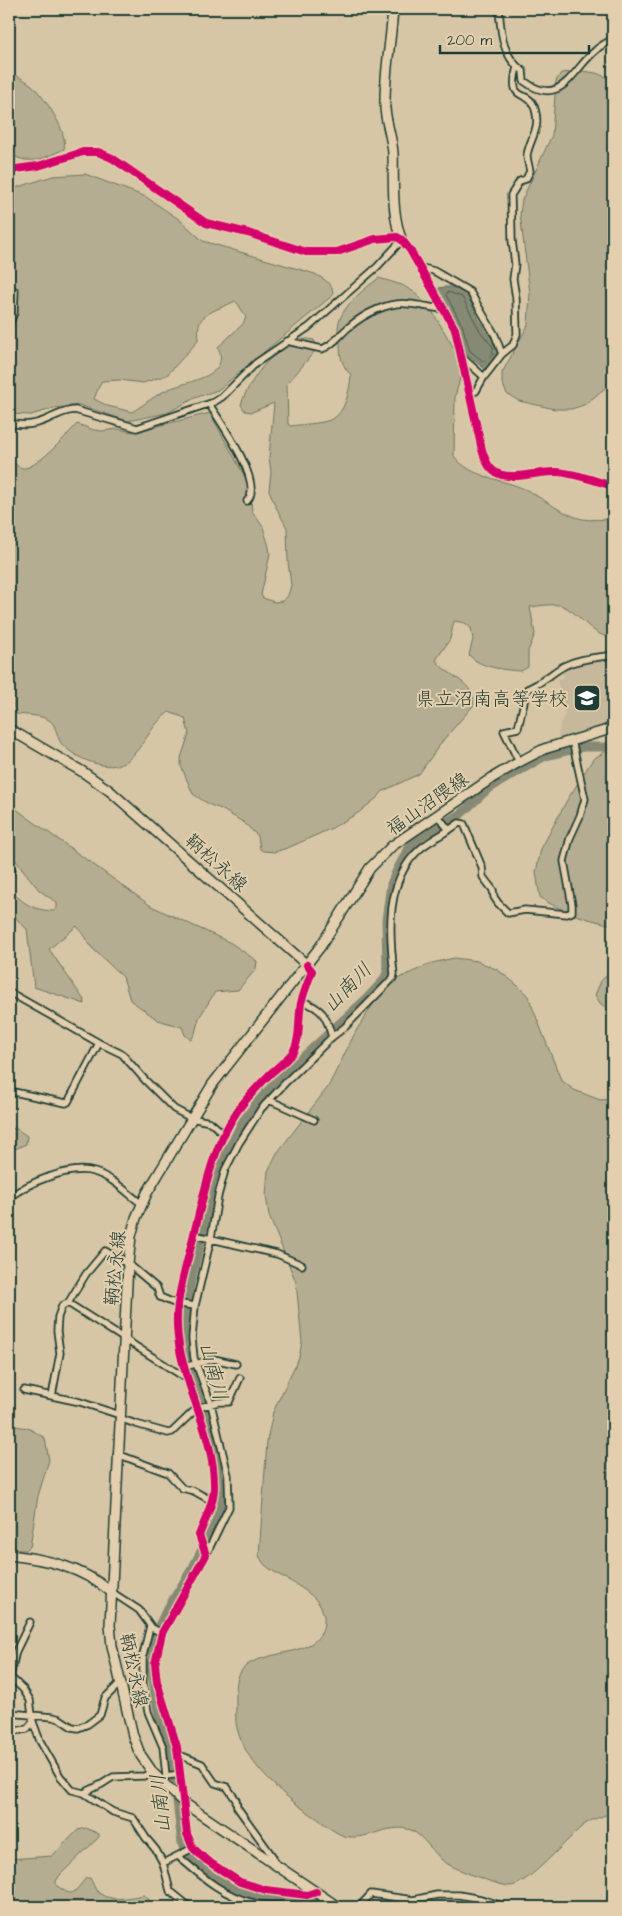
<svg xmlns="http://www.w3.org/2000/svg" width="622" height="1916" viewBox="0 0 622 1916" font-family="'Architects Daughter','Klee One',sans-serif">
<rect width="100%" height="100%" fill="#d7c6a6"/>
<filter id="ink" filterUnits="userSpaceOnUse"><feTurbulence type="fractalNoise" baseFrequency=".02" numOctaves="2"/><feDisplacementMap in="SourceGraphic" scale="10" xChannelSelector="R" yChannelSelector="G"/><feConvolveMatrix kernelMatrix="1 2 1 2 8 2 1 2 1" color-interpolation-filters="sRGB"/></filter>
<g filter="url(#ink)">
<!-- built -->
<path fill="#c6b99b" d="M613,656V721L607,725L558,738L560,723L565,715L557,680L563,678L562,671L593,660Z"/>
<!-- green -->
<path fill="#b5ad91" stroke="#6a7562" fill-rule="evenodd" d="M583,71L596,73L613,80C613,94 611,108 613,122V382L584,405L571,409H555L519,401L507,394L502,383V373L528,325L530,293L520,214L522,200L552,135L556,81L561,73Z
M9,72C17,76 26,80 33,86C45,99 68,130 64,149C42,159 32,166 9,154Z
M85,174L146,197L180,220L203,241L315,274C325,280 333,283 333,295L218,390L195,398L167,413L128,421L79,405L55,408L31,415L9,414V190L53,176ZM235,301L238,304L246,317L243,324L218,347C232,377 187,381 169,389C156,394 144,405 132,412L108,406L94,399L100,384L102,381L119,380L143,383L167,375L197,342C200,335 197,328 200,322C203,313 226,306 235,301Z
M379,278L402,285L414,292L432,311L455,350L462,371L455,397L454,456C470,478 504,479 527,490C545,500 562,514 582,519C592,521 603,518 613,520V637C593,638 581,614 563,606C555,603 539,606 530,607L535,634L528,651V667L521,671C505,670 480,668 469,655L473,639L471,628L465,623L454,621L450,639L436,660C446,676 478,683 473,706L444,739L419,774L383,791L378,797L358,813L332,828L290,847L275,852L263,851L260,849L258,836L243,822L221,809L210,805L193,794L181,766V758L189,734L185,718L169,712C151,724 144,747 127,761C110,774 73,758 61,743C56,736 57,725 49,720C41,715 25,715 16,714L13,705L11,686L9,683V458C13,462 19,469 25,468C39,466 68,434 77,424L94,430L102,431L117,429L133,432L210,413L245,477L250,492L252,511L263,527L269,547L270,554L261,595L263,598L274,602L282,601L288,596L291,585L288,562L287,528L275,505L269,490L271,472L269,457L274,403L252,412L245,411L241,405C248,380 284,331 314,340L317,347L315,351L287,384L288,424L291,426C303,424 319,424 330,420C345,415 350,389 351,375C342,366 340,357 340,344C340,339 338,333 338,328C339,308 364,289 379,278Z
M613,747V925C589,920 560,912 540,897L536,872L541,849L566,802L593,759Z
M9,804L151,906L231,943L257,961L256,969L238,990L215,992L199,1018L195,1033L191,1040L185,1035L182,1027L158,1020L130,1000L123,977L92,948L77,926L49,949L84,1000L85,1004L34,987L27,929C12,916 9,908 9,888C23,904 33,910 54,911L57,908V903L39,890L9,852Z
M454,958L477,961L498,970L517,985L528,996L561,1080L574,1090L600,1100L613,1099V1813C604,1815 593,1819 585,1824C569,1836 528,1886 510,1886C499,1886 451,1868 443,1861C435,1854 420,1833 411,1830C391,1823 371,1838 351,1837C339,1837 327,1826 318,1819C288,1800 245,1765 237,1728C235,1721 236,1713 236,1705C236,1695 235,1685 239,1675C250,1646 320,1662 324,1624C328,1593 283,1581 265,1565C263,1563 261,1559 259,1556L267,1441L273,1412L299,1357L302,1342L296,1282L269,1216L266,1195L268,1171L277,1153L328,1087L356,1031L377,998L397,979L432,963Z
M611,971H613V1014L600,1003L595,995L601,981Z
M9,1128L17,1129L27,1136L26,1144L9,1152Z
M9,1425L28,1428L45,1438L49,1460L38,1496L30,1547L26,1550H19L9,1544Z
M86,1828L99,1834V1837L60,1875L56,1881V1885C74,1899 73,1893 86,1878H90C93,1882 94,1889 98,1892C110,1903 130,1897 144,1895L148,1898L152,1907H9V1859L52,1856L78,1830Z"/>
<!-- water -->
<path fill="#868a74" stroke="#5d6b5a" d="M445,287H452L466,293L484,329L498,345V356L485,369L466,354L457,327L438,291L439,288Z"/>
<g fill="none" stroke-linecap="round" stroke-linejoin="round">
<!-- shore -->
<path stroke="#485c4e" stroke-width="1" d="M448,292L462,297L480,331L493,347V354L486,361H483L470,351L462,325L446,295Z"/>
<!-- river -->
<path stroke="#868a74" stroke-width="9" d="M326,1907C308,1898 290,1902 270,1899C241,1895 202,1876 185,1851C182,1847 182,1841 181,1836L172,1755L158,1711L150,1661L155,1634L166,1611L193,1567L213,1528L220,1510L222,1491L220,1472L207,1413L195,1382L187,1351L186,1333L187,1307L190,1285L217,1171L243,1121L267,1090L365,1000L383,981L387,973L386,920L391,884L397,870L408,849L421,836L461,814L488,789L545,756L583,747H613"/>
<!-- street casing -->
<g stroke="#1f3d34" stroke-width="9">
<path id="street" d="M499,9C501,32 502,57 523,71L524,81C561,109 572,70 596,50C601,45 608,42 613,39
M9,170L38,166L83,152H98L112,158L206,223L248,233L306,252H337L375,239L397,237L402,240L410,250L455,329L482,450C485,459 489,471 499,474C513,480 540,471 557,472C575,473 595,481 613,486
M419,267L434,271L470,292L495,335L502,354
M9,325L14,313L15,291
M287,341L322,349C334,345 340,334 349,327C364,314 389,301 409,304C421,305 432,308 444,309
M463,358L484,377
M470,394L476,391L484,377L502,354L513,345L517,334L516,298L513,279L515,264L512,240L511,195L520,181L526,179L530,171C529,166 527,160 527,155C530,138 541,129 535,109C529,87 507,106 517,67
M209,404C220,421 265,484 247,501
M9,423C19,425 27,426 37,423C50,420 62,410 75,410L137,428L214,402L222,397L256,363L309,327L377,267L402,240
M519,762L504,731L518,728L527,689C541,684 551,673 564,666C579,658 597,658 613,655
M438,816L449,830L459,823L464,824L482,867L483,877L493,890L494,897L498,903L508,913L525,910L567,914L572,912V905L564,861L570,838L580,816L585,799L572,740
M9,870H12
M307,965L312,971C308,982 304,992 301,1003C298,1018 301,1038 293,1052C287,1060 278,1067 271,1073C259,1085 248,1096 238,1110C212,1147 204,1194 193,1238C188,1259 181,1282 178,1304C169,1368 216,1425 214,1489C213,1505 205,1520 199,1535L206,1555L162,1633L155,1664L157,1682L177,1747L187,1834L193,1848L206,1860L240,1882L266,1890L307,1895L316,1892
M9,992L99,1043L122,1054L145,1080L174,1109L191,1118L210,1122L224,1134
M302,1001C323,1009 326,1015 332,1037
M9,1091L66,1103L68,1102L99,1043
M269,1100L314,1120
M9,1198C27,1183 70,1165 94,1172C112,1177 127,1193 142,1204
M194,1235L277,1254L302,1265
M68,1303L184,1377L187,1375
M184,1367L214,1359L236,1364
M24,1390L80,1402L120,1415
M52,1396L60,1353L57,1331L58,1317L62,1306L68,1303L86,1274L105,1251L131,1266L157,1288L160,1297L174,1303L195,1306
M119,1418L136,1424L168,1433L172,1432L197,1408L218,1402H229L240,1378
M117,1454L168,1473L182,1488L194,1491L212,1501
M206,1555L229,1507L228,1475L211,1404L194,1358L192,1338L195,1306L211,1238L218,1196L225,1170L239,1143L261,1109L287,1081L332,1037L345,1027L393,978L394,974C389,933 385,880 420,849C428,842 439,836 449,830
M110,1591L139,1610L152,1628L162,1633
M150,1626L143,1655V1683L148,1712L163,1747L166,1776L180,1774
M9,1676L23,1689L30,1700L33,1722L40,1741L60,1776L72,1790L84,1793L113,1812L133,1818L146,1838L156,1850L163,1863L170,1891L190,1907
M10,1677L16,1651L30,1622
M9,1713L53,1717L60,1719L72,1727L78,1728L88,1724L100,1715L105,1698L120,1683
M9,1732L27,1729L33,1722
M178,1757L182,1756L202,1764L215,1783L227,1787L236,1800L237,1807L273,1857V1863
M84,1793L102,1784L113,1777L144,1776L153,1773
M178,1856C200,1875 224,1897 254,1903C266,1906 280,1906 293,1907
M163,1863L193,1848
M359,1907L371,1894L413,1900L437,1895H459L481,1899L506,1907"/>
</g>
<!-- secondary casing -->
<g stroke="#1f3d34" stroke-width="12">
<path id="secondary" d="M393,9C391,42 384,75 385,108C386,123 392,138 393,153C394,182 391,214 402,241
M9,1555C46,1559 81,1567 110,1591"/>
</g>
<!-- primary casing -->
<g stroke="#1f3d34" stroke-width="12">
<path id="primary" d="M9,729L83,772L110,791L307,965
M338,1907L184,1803L153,1773L140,1754L133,1736L112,1646L110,1625L128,1264L131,1236L136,1218L147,1193L212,1085L320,947L370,868L392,846L492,778L519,762L544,749L604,731L613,727"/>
</g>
<!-- street -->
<use href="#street" stroke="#e3cfad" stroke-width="5.5"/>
<!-- secondary -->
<use href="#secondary" stroke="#e3cfad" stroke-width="9"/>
<!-- primary -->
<use href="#primary" stroke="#e3cfad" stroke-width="9"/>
<!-- cycleway casing -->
<g stroke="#e3cfad" stroke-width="11">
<path id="cycleway" d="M9,170L38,166L83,152H98L112,158L206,223L248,233L306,252H337L375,239L397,237L402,240L410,250L455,329L482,450C485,459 489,471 499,474C513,480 540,471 557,472C575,473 595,481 613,486
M307,965L312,971C308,982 304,992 301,1003C298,1018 301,1038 293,1052C287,1060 278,1067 271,1073C259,1085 248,1096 238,1110C212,1147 204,1194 193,1238C188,1259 181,1282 178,1304C169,1368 216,1425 214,1489C213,1505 205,1520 199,1535L206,1555L162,1633L155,1664L157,1682L177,1747L187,1834L193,1848L206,1860L240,1882L266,1890L307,1895L316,1892"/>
</g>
<!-- cycleway -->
<use href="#cycleway" stroke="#d6006c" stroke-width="8"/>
</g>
</g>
<!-- icons -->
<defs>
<g id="school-square" transform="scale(1.4375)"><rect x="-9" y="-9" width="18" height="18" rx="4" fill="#1f3d34" stroke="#e3cfad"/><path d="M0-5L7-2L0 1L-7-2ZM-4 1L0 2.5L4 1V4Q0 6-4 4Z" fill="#fff"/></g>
</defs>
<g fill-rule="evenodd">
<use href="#school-square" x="587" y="698"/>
</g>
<g text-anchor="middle" stroke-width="4" stroke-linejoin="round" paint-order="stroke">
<!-- poi labels -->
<g font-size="19" fill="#1f3d34" stroke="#e3cfad" text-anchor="end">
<text x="568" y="705">県立沼南高等学校</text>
</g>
<!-- street labels -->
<g font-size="19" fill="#1f3d34" stroke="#e3cfad">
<text transform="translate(427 803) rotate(-35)" y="7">福山沼隈線</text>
<text transform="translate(217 862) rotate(42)" y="7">鞆松永線</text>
<text transform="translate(114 1268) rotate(-84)" y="7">鞆松永線</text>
<text transform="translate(135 1670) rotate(78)" y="7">鞆松永線</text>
</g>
<!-- water labels -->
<g font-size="20" font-style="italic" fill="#29453a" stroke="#e3cfad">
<text transform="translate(347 987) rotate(-46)" y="7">山南川</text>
<text transform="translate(214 1371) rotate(75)" y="7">山南川</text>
<text transform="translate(160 1804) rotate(-96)" y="7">山南川</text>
</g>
</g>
<!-- margin -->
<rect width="622" height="1916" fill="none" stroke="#e3cfad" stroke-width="30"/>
<rect x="15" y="15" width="592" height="1886" fill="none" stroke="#1f3d34" stroke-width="2" filter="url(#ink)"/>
<!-- scale -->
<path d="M440 45v8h149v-8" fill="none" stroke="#1f3d34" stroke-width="2.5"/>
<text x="447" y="45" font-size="15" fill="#1f3d34" stroke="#e3cfad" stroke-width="4" paint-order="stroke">200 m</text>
</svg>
